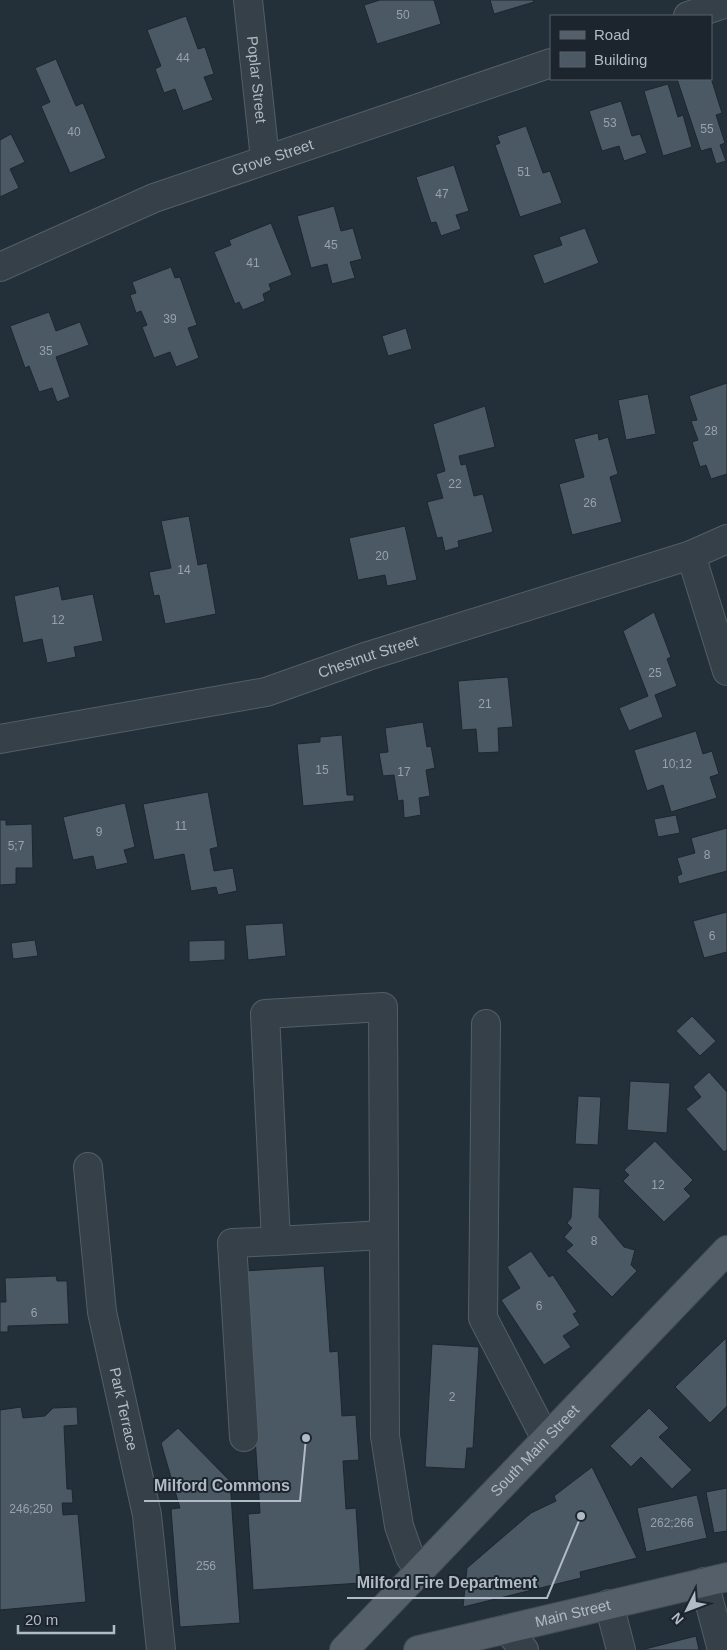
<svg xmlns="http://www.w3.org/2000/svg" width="727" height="1650" viewBox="0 0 727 1650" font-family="Helvetica,sans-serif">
<rect width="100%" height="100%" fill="#232f39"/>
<!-- building -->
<path fill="#4b5965" stroke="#1e2730" d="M380,0H434L441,24L377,44L364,5Z
M490,0H533L534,2L494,14Z
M186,16L198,49L205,47L214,74L204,77L213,100L183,111L175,89L164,93L155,69L161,66L147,30Z
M56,59L76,106L83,103L106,158L70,173L41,106L50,102L35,68Z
M711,78L722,113L716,115L725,143L720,145L726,161L716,164L711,148L701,151L677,79Z
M668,84L678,117L683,115L692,147L663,156L644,91Z
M621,101L632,136L640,134L647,153L624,161L619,146L602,151L589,111Z
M526,126L543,173L550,171L562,203L520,217L495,145L500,143L497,136Z
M11,134L25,162L10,169L19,188L0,197V140Z
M454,165L469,211L456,215L461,229L441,236L436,222L431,223L416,177Z
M334,206L341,231L353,228L362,259L350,262L355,278L332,284L327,264L311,268L297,216Z
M271,223L292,275L269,284L271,290L263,294L265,301L243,310L239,302L235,304L214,252L231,245L229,240Z
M585,228L599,263L544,284L533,255L562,245L559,237Z
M171,267L175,278L180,277L197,325L188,328L199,358L176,367L170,352L154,358L142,327L147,325L141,311L136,313L130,295L136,293L132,282Z
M49,312L56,331L80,322L89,345L56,357L70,397L57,402L52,388L39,392L29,366L25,368L10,326Z
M406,328L412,349L388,356L382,336Z
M727,383V474L711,479L706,465L700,467L692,442L698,440L691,421L697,420L689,396Z
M648,394L656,434L626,440L618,400Z
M485,406L495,447L459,456L461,465L466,464L474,496L483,494L493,532L458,541L459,547L445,551L442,537L437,538L427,502L443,498L436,474L445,471L433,424Z
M598,433L599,440L608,437L618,474L610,477L622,522L572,535L559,484L584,477L574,439Z
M189,516L198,565L207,563L216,614L165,624L159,595L154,596L149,572L171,568L161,521Z
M405,526L417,580L387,586L385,575L358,580L349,538Z
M59,586L62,600L93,594L103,641L74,647L76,657L47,663L42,639L23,643L14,596Z
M654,612L671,657L667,659L677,686L655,695L663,717L629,731L619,708L648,696L623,631Z
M508,677L513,727L498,728L499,752L478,753L476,729L462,730L458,681Z
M423,722L427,747L431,746L435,768L426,770L430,796L419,798L421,815L404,818L403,800L398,801L394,775L383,776L379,753L388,752L385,728Z
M696,731L703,754L712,751L719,774L710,777L717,798L671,812L663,785L647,791L634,750Z
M342,735L347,795H354V801L303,806L297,744L320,742V737Z
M208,792L218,847L210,849L214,871L233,868L237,891L218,895L216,887L191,891L184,854L154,860L143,804Z
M125,803L135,847L124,850L128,863L96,870L93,856L73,860L63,817Z
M676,815L680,833L658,837L654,819Z
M0,820H6V825L32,824L33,868H16V884L0,885Z
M727,828V871L679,884L677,876L682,874L677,858L695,853L691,838Z
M727,912V952L704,958L693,921Z
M283,923L286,956L248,960L245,925Z
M35,940L38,956L13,959L11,943Z
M225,940V960L189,962V941Z
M692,1016L716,1041L700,1056L676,1031Z
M709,1072L727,1092V1150L724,1152L686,1109L701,1097L693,1087Z
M630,1081L670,1083L667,1133L627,1130Z
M578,1096L601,1097L598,1145L575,1144Z
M655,1141L693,1180L684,1189L691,1196L664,1222L623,1181L629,1175L624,1170Z
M573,1187L600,1189L599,1217L624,1247L635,1250L631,1265L637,1271L612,1297L566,1251L573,1245L564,1237L572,1228L567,1223L571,1218Z
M531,1251L549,1277L553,1275L577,1312L573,1314L580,1325L563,1336L571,1347L544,1365L501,1300L520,1288L507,1267Z
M324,1266L330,1352L338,1351L342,1416L356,1415L359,1460L343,1461L346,1509L356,1508L361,1583L253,1590L248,1514L260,1513L244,1271Z
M56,1276L57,1281H67L69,1324L8,1326V1332H0V1302H6L5,1278Z
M726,1338L727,1406L710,1423L675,1387Z
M432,1344L479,1347L473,1448H467L465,1469L425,1467Z
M21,1407L23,1418L45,1416L53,1408L77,1407L78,1425L64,1426L67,1489H72L73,1503H62L63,1515L78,1514L86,1602L0,1610V1410Z
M649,1408L669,1428L659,1437L692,1470L672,1489L641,1457L631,1467L610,1446Z
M178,1428L230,1481L240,1623L180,1627L171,1509L180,1508L161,1443Z
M592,1467L637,1558L580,1572L581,1578L463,1607L467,1568L531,1513L556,1501L554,1496Z
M727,1488V1531L714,1533L706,1492Z
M697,1495L707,1538L646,1552L637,1508Z
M696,1636L699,1650H645V1649Z"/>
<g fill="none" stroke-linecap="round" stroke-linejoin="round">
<!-- minor casing -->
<g stroke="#545e67" stroke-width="30">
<g id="minor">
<path id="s1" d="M248,0L265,159"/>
<path d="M688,16L727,3"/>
<path id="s2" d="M0,267L154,198L551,63"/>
<path d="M691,555L727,671"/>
<path id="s3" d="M0,739L266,692L368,656L691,555L727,539"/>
<path d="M486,1024L483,1318L546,1439"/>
<path id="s4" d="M88,1167L102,1312L147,1515L161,1650"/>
<path d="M276,1241L383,1235"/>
<path d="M244,1437L232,1243L276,1241L265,1014L383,1007L385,1436L399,1526L410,1557L420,1571"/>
<path d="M704,1582L722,1650"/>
<path d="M609,1604L621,1650"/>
<path d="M507,1629L524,1650"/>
</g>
</g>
<!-- major casing -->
<g stroke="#434c55" stroke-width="30">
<g id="major">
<path id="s5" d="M344,1650L727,1250"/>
<path id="s6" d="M418,1650L727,1577"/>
</g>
</g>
<!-- minor -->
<use href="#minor" stroke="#364049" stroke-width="28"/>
<!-- major -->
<use href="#major" stroke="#545f69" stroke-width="28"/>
</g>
<g text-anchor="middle" stroke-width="4" stroke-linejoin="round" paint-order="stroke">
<!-- number labels -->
<g font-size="12" fill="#98a2ad">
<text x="403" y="19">50</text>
<text x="183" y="62">44</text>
<text x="610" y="127">53</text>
<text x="707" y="133">55</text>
<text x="74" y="136">40</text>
<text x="524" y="176">51</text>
<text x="442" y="198">47</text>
<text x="331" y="249">45</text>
<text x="253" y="267">41</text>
<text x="170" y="323">39</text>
<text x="46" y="355">35</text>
<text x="711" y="435">28</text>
<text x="455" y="488">22</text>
<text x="590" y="507">26</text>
<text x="382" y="560">20</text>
<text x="184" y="574">14</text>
<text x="58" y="624">12</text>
<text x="655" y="677">25</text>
<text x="485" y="708">21</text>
<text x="677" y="768">10;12</text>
<text x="322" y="774">15</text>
<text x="404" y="776">17</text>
<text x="181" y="830">11</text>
<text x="99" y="836">9</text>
<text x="16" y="850">5;7</text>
<text x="707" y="859">8</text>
<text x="712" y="940">6</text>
<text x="658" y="1189">12</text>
<text x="594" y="1245">8</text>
<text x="539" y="1310">6</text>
<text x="34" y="1317">6</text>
<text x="452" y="1401">2</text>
<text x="31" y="1513">246;250</text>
<text x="672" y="1527">262;266</text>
<text x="206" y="1570">256</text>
</g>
<!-- street labels -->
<g font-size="15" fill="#b1bbc5" stroke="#1c252e">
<text dy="5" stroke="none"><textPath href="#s1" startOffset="80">Poplar Street</textPath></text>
<text dy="5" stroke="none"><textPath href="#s2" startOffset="294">Grove Street</textPath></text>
<text dy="5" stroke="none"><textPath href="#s3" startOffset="378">Chestnut Street</textPath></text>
<text dy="5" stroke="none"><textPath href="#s4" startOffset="245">Park Terrace</textPath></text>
<text dy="5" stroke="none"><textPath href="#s5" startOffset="276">South Main Street</textPath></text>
<text dy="5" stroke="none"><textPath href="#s6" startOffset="159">Main Street</textPath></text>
</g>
</g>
<!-- callouts -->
<path fill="none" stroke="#b1bbc5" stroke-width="2" d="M306 1438L300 1501H144M581 1516L547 1598H347"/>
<g fill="#b1bbc5" stroke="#1c252e" stroke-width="2">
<circle cx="306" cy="1438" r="5"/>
<circle cx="581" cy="1516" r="5"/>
</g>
<g font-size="16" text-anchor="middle" font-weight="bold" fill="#b1bbc5" stroke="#1c252e" stroke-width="4" stroke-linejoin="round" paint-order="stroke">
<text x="222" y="1491">Milford Commons</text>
<text x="447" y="1588">Milford Fire Department</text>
</g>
<!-- legend -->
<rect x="550" y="15" width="162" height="65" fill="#1c252e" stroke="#58616a"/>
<rect x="560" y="31" width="25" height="8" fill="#545f69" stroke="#58616a"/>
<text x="594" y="40" font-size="15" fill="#b1bbc5">Road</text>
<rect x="560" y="52" width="25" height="15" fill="#4b5965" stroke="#58616a"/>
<text x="594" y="65" font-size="15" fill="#b1bbc5">Building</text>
<!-- north arrow -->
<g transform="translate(687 1610) rotate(228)" stroke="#1c252e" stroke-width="4" paint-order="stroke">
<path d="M0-4L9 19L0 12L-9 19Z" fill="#b1bbc5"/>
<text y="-8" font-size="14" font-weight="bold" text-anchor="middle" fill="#b1bbc5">N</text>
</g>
<!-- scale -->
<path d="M18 1625v8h96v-8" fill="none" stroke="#b1bbc5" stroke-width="2.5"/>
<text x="25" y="1625" font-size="15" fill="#b1bbc5" stroke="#1c252e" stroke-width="4" paint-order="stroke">20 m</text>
</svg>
